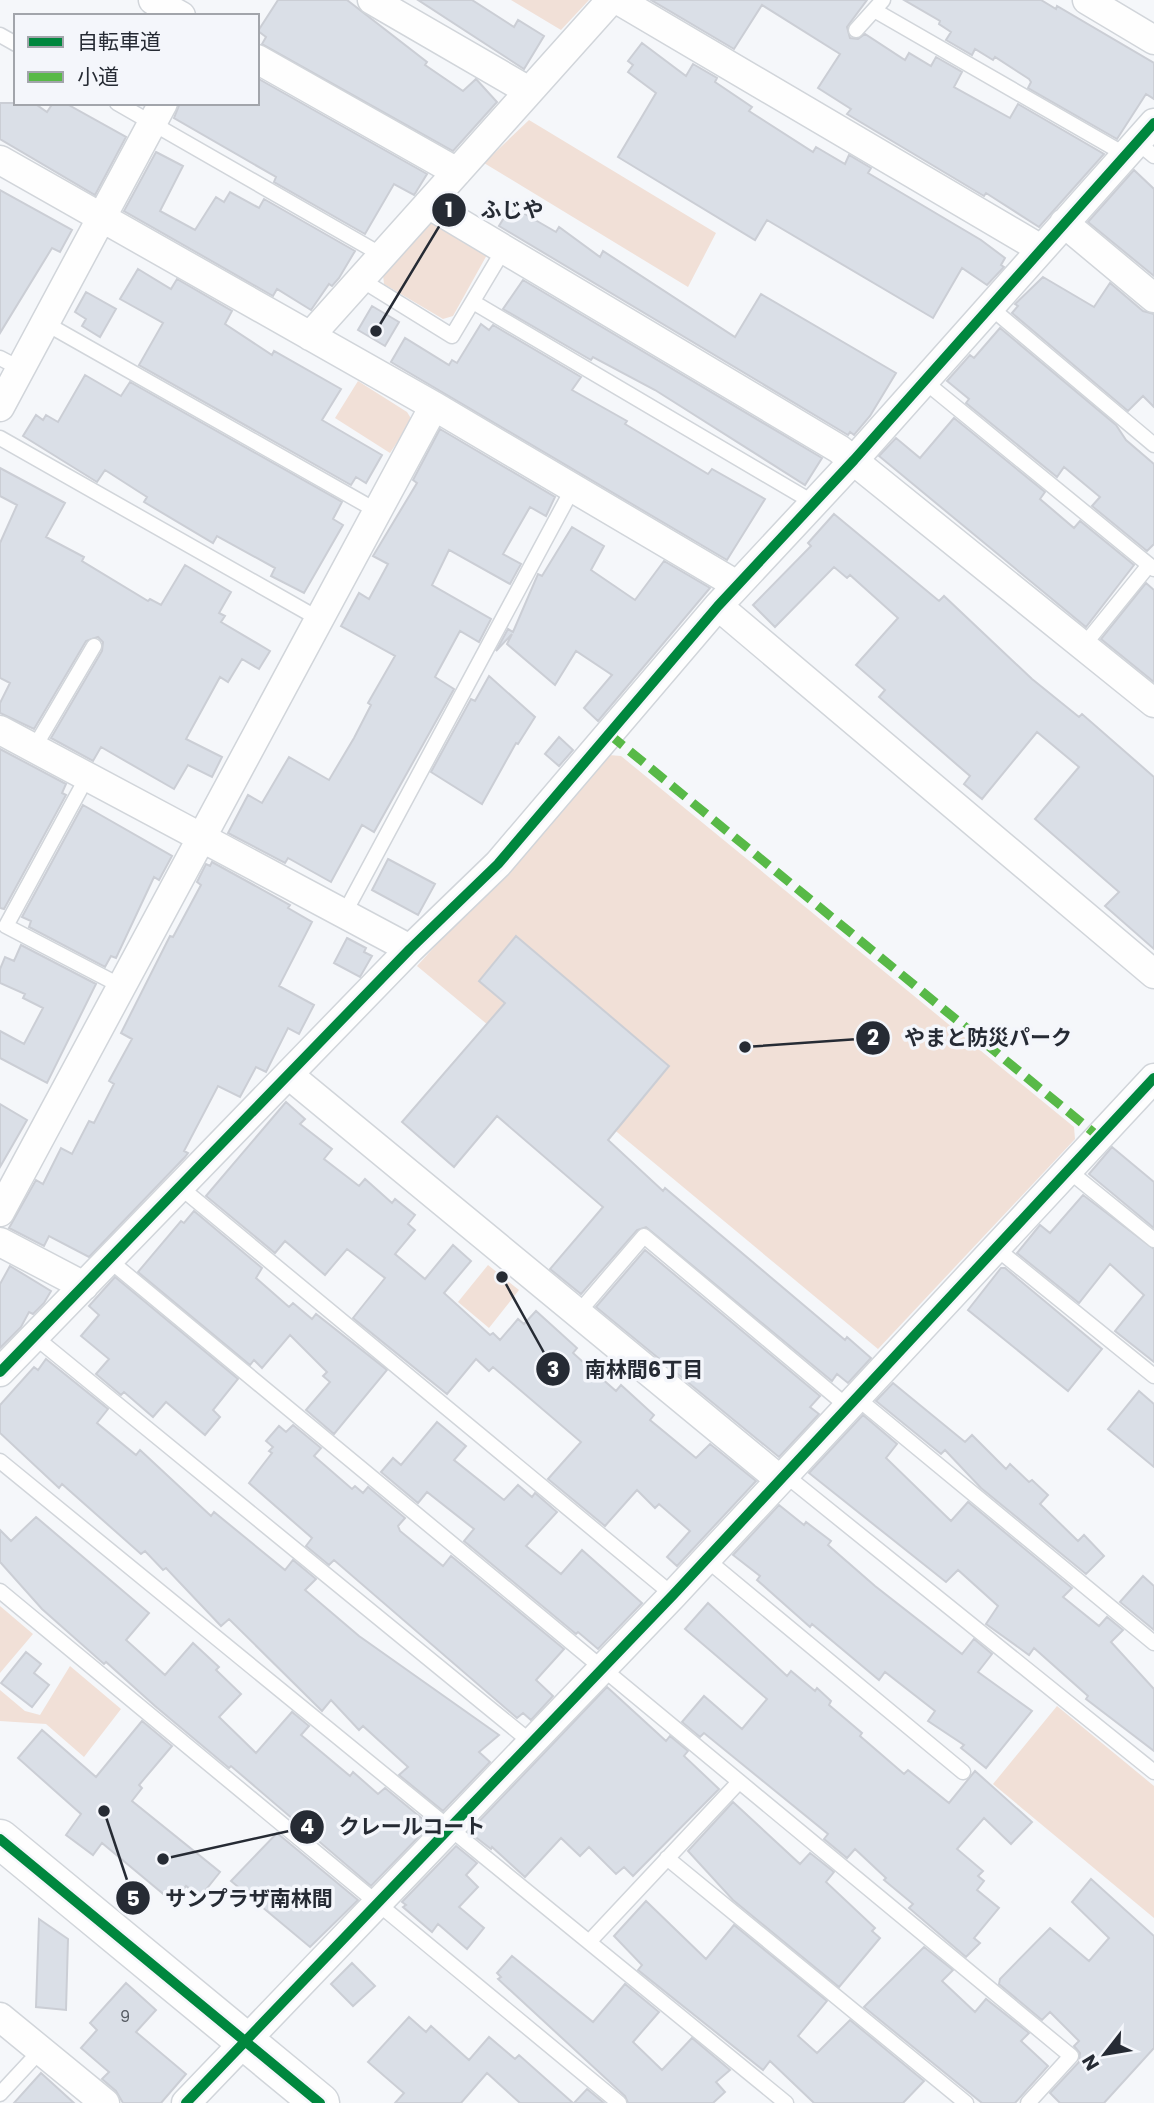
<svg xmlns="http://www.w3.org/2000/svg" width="1154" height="2103" viewBox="0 0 1154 2103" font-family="Poppins,'Noto Sans JP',sans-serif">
<rect width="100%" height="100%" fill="#f5f7fa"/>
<!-- green -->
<path fill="#f1e0d7" d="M511,0H589L561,30Z
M529,120L716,233L688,287L484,163Z
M433,215L488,253L453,316L443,319L384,284L383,275Z
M358,381L407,412L412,420L390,453L335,418Z
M609,755L621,756L1074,1127L1075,1139L878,1349L417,966Z
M488,1265L519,1290L489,1328L458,1302Z
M0,1606L33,1634L0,1673Z
M70,1666L121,1709L84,1757L46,1724L0,1721V1690L25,1711L40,1715Z
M1057,1706L1154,1786V1918L993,1784Z"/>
<!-- building -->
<path fill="#dadfe7" stroke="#cbced5" stroke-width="2" d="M278,0H347L427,62L425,65L463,91L476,79L497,102L453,151L262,44L266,37L258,31Z
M418,0H472L514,27L518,20L544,36L524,69Z
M651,0H867L847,27L850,38L858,39L865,34L905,60L909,53L931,66L936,57L962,72L954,87L1010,118L1018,104L1104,154L1039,227L986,193L984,196L847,114L851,109L818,88L840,54L762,5L734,49Z
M904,0H1041L1056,9L1057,6L1154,63V99L1146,94L1117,139L1028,88L1031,82L1029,79L995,57L993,60L975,49L972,55L946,40L951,32L939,24L940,21Z
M642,43L686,76L693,64L717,78L715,82L752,107L749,111L813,152L816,147L845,164L849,155L871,168L868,173L981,240L1005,258L1001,265L1004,267L987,285L962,268L933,318L767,220L755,240L618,157L656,93L628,72L633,65L628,61Z
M257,78L427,174L416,192L414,195L394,184L365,234L274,182L276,177L174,118L180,103H257Z
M0,103H34L47,112L53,103H65L126,137L95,195L0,139Z
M156,152L183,166L160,211L195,230L216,197L224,202L230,192L259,208L264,199L355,251L339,278L332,286L329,284L311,310L277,289L273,296L124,211Z
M1134,170L1154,189V276L1088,222Z
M0,190L72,230L60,252L52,248L0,333Z
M511,206L556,232L559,227L600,257L603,251L735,337L761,294L896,373L870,416L854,435L850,432L848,435L499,226Z
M138,269L171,289L177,279L232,311L225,324L272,355L274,351L341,389L322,420L382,455L366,483L356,477L351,485L139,365L163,323L120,299Z
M1043,277L1094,307L1110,283L1143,311L1154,314V407L1143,396L1128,411L1012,313L1018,306L1015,304Z
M523,280L822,458L805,485L655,390L593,357L591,360L503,309Z
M86,292L116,309L100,337L82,326L86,319L75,312Z
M372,306L399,322L385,346L358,330Z
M481,324L489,330L493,325L581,377L572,390L627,421L625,424L708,474L712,469L765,499L727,560L391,362L405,338L449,365L452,360L457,363Z
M1000,328L1116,425L1126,440L1154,464V544L1147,551L1092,506L1100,497L1064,467L1057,477L966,403L969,399L947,381L970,355L974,358Z
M85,375L121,396L130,382L342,502L333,519L343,525L304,593L271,576L275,568L217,536L213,543L144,502L147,497L105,470L97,482L23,436L36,415L43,420L46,415L58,422Z
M954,418L1045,492L1040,499L1074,528L1080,521L1134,565L1086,627L879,456L896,438L920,458Z
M440,429L555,497L546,516L530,507L503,554L521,564L510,584L449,550L432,585L491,619L479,642L460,631L435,677L454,689L374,832L362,825L331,882L288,858L285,863L228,833L248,795L262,803L289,757L329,780L354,738L371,705L368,703L395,656L341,626L359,593L369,599L388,564L373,556L417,483L413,480Z
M0,468L65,503L46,537L84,557L82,561L148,601L150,599L161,605L185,565L231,592L219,613L225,616L221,622L270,651L259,669L242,659L228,682L220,677L186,739L222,757L212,777L188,765L174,789L101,747L93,761L51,738L102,651L103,642L98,637L86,641L34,729L0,713V703L10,683L0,678V543L17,505L0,496Z
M834,514L939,601L944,596L1032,679L1079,717L1082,714L1154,777V949L1105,906L1119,892L1035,819L1079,767L1037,732L982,799L964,784L970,776L879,697L885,690L856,665L898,618L850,575L847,578L834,567L775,627L753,605L811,546L808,543Z
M572,527L604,546L591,570L635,600L664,561L710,588L598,721L584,708L612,675L576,651L555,685L507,644L512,634L496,651L508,629L513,632L538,574L542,576Z
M1146,583L1154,590V682L1101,639Z
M489,676L535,717L518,744L516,743L482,804L431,772L471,699L475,701Z
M559,737L573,750L559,766L545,754Z
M0,749L66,784L62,793L66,795L4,909L0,908Z
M83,805L172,856L159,880L154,877L116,958L111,956L105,967L29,927L31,921L22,917Z
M388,859L435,884L418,915L372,890Z
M212,862L290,905L288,908L312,922L279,986L314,1005L299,1034L288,1028L266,1072L256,1067L240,1097L218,1086L184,1151L188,1153L185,1157L89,1257L49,1236L44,1246L9,1228L36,1180L43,1184L61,1148L72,1154L89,1121L94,1123L114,1084L109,1081L132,1039L121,1033L170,936L173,937L201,885L197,882L206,864L210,866Z
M516,936L669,1066L608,1140L663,1191L665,1188L845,1340L847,1337L871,1358L848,1383L837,1374L832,1381L646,1227L637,1230L581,1294L550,1269L603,1207L497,1116L454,1167L402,1122L505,1003L479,981Z
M347,938L366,948L364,952L372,956L360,977L334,963Z
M21,945L96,984L47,1083L0,1058V1031L24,1044L43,1008L23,998L25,994L0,983V969L5,957L14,961Z
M286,1102L305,1119L300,1124L332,1149L324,1159L359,1186L365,1179L392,1203L395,1199L415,1215L408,1224L415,1230L395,1254L425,1279L453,1245L471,1261L444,1293L490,1335L493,1333L500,1340L518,1319L524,1324L536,1311L577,1348L573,1353L584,1363L616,1391L621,1385L654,1415L650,1420L696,1458L710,1444L756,1481L677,1566L667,1557L690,1531L659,1504L655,1508L637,1490L605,1526L548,1479L581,1442L493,1367L489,1371L476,1359L447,1394L353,1318L385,1278L347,1249L325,1275L285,1241L275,1253L206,1196Z
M0,1104L27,1120L0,1167Z
M1112,1147L1154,1182V1228L1089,1174Z
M1083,1195L1154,1249V1362L1115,1331L1144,1295L1110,1264L1079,1303L1017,1253L1040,1225L1050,1233Z
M194,1211L262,1268L256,1278L289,1307L293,1303L312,1319L316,1314L387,1370L334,1434L306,1410L330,1382L323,1376L327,1372L290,1335L262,1368L254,1360L250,1365L138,1272L181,1221L184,1223Z
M645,1250L820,1396L810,1407L819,1414L779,1457L596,1307Z
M10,1266L51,1291L44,1303L33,1314L29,1312L21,1327L0,1348V1284Z
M1001,1268H1005L1102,1349L1068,1391L968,1310Z
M115,1277L238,1379L213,1410L220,1417L205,1435L166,1402L153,1417L124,1392L121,1395L96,1374L109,1359L81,1336L99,1315L89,1306Z
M46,1359L108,1409L97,1423L136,1455L140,1450L211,1516L214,1512L285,1570L293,1560L316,1579L305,1590L359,1636L499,1735L479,1752L490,1762L443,1811L399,1775L408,1767L363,1726L359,1730L331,1700L322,1711L229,1619L221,1626L166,1568L163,1570L145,1551L141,1554L62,1484L59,1488L0,1433V1405L34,1367L38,1370Z
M893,1383L965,1442L972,1435L1006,1469L1010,1464L1029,1482L1032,1480L1048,1495L1040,1504L1078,1541L1084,1535L1104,1556L1086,1574L981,1488L945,1450L941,1454L876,1401Z
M1139,1391L1154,1404V1467L1108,1429Z
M863,1415L897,1444L886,1458L951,1521L968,1502L1072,1588L1063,1597L1099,1626L1107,1617L1123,1630L1111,1642L1154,1689V1751L1086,1699L1088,1696L1034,1648L1029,1655L986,1624L998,1606L958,1570L946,1582L809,1473Z
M437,1422L466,1446L454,1460L504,1500L518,1485L532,1497L535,1493L557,1512L526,1546L561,1574L582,1550L642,1603L598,1649L578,1632L576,1634L464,1541L474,1529L427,1492L418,1503L381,1472L393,1458L401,1465Z
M293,1425L321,1448L314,1456L352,1489L355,1486L363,1493L368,1487L405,1518L398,1526L400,1531L443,1566L451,1556L564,1649L536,1680L553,1696L531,1720L523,1713L517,1718L334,1560L329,1565L306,1546L312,1538L249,1483L272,1453L269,1451L273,1447L266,1441L279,1426L286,1432Z
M779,1505L804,1525L806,1522L831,1541L828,1545L875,1586L962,1654L974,1639L992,1654L978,1672L1032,1711L986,1768L961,1748L964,1745L928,1721L935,1711L885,1672L879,1680L812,1624L810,1627L757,1580L760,1576L733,1555Z
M36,1517L149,1613L126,1640L165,1675L193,1643L219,1667L216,1670L241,1694L219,1717L256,1753L292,1712L309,1726L301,1735L350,1776L353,1772L378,1794L385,1788L430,1825L371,1886L231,1766L229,1768L155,1706L106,1662L104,1664L42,1609L0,1562V1530L11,1541Z
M1143,1576L1154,1586V1630L1120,1602Z
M708,1603L787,1676L791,1671L815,1691L817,1688L831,1701L829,1705L862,1733L860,1736L904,1774L908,1770L949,1803L975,1771L1032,1822L1011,1844L984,1818L957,1849L983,1871L978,1876L984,1881L977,1890L999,1908L974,1938L980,1943L966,1957L909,1908L913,1904L884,1880L886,1878L855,1849L847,1858L824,1839L828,1834L704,1733L700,1737L682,1722L704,1696L742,1729L767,1699L685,1629Z
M26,1652L41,1664L34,1673L49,1685L32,1707L1,1683Z
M607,1687L666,1741L670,1736L688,1751L684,1756L719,1789L633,1876L624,1867L616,1874L589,1847L580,1856L561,1838L525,1877L492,1847L491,1849L469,1832Z
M142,1721L172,1746L139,1785L142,1788L132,1801L220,1872L200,1897L186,1886L173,1902L102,1843L93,1855L66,1835L81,1814L18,1758L42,1730L96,1777Z
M733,1802L800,1864L810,1853L834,1872L826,1882L875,1928L872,1931L880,1938L839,1987L733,1900L688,1851Z
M277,1833L358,1900L310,1947L231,1881Z
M456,1846L477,1863L466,1875L478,1887L459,1907L484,1928L467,1949L438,1924L432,1932L403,1907L406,1905L402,1902Z
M1091,1879L1154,1936V2048L1104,2103H1060L1050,2093L1079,2062L1080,2053L1074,2046L1079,2041L1050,2012L1042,2020L999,1984L1000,1979L1050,1928L1089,1961L1109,1938L1072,1902Z
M646,1901L706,1959L734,1925L827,2001L798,2036L817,2053L850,2020L924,2081L903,2103H814L770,2061L763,2070L638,1970L642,1965L614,1936Z
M39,1919L68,1939L66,2010L36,2007Z
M924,1947L953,1970L942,1981L975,2012L986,1999L1029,2033L1021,2041L1048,2066L1015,2103H982L864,2007Z
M512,1956L593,2022L625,1984L659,2012L633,2042L662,2070L692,2038L730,2070L716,2082L725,2092L713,2103H628L625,2096L498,1979L501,1977L497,1973Z
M352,1963L375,1986L353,2006L331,1984Z
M126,1983L156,2010L136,2032L186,2074L161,2103H123L116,2091L102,2079L109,2072L81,2048L97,2030L90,2023Z
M409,2017L426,2032L431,2026L469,2060L489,2037L515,2059L519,2055L573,2103H520L487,2073L461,2103H395L404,2093L368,2062Z
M41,2073L74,2103H14Z
M587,2089L604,2103H574Z"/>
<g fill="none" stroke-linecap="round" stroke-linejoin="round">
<!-- lane casing -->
<g stroke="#d1d5da" stroke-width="17">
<path id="lane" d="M874,10L1126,155
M856,30L883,0
M0,35L16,44
M117,103L382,255
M1137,142L1154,156
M360,279L452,336L504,249
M473,302L814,503
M990,307L1154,445
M45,323L377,511
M0,358L21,369
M924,381L1154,569
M0,438L319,619
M1084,645L1149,565
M34,748L94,646
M87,777L6,926L121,986
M344,914L573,488
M1069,1171L1154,1240
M180,1187L673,1595
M997,1249L1154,1376
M109,1260L1071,2056L1028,2103
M578,1313L644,1236L848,1407
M35,1337L532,1743
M857,1398L1154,1643
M0,1461L786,2103
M784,1474L1154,1772
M706,1559L963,1772
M0,1591L619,2103
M667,1858L966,2103
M589,1942L738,1783
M0,2094L40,2051"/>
</g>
<!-- street casing -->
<g stroke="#d1d5da" stroke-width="31">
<path id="street" d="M153,0L181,16
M372,0L529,91
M618,0L1041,249
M1087,0L1154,40
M257,59L457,172
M0,160L434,406L737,585
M428,204L839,449L1154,703
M1064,223L1154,298
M310,336L611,0
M0,407L163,103
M718,606L1154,974
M0,730L410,949
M289,1075L779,1479
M0,1212L434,406
M0,1242L84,1286
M0,1372L410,949L498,864L718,606L854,460L1154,123
M0,2017L105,2103
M186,2103L673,1595L1154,1078"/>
</g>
<!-- secondary casing -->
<g stroke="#d1d5da" stroke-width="41">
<path id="secondary" d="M0,1839L320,2103"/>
</g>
<!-- lane -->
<use href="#lane" stroke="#fefefe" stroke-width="14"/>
<!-- street -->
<use href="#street" stroke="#fefefe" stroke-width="28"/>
<!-- secondary -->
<use href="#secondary" stroke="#fefefe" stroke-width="38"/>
<!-- quiet -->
<path stroke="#58b947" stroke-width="9" stroke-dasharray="18 9" stroke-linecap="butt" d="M609,734L1099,1137"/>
<!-- cycleway casing -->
<g stroke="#f4f6fb" stroke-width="15">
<path id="cycleway" d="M0,1372L410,949L498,864L718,606L854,460L1154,123
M0,1839L320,2103
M186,2103L673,1595L1154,1078"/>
</g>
<!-- cycleway -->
<use href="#cycleway" stroke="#00873e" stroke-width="10"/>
</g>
<g text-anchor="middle" stroke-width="7" stroke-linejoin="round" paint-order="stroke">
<!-- number labels -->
<g font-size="16" fill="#555a62">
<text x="125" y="2022">9</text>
</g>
</g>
<!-- callouts -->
<path fill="none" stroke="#262b34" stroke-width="2.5" d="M376 331L449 210M745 1047L873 1038M502 1277L553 1369M163 1859L307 1827M104 1811L133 1898"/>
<g fill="#262b34" stroke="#f4f6fb" stroke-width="2.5">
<circle cx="376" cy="331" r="7"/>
<circle cx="745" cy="1047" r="7"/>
<circle cx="502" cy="1277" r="7"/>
<circle cx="163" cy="1859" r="7"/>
<circle cx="104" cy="1811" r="7"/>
<circle cx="449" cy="210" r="18"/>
<circle cx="873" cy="1038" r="18"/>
<circle cx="553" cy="1369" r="18"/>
<circle cx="307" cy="1827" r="18"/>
<circle cx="133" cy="1898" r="18"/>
</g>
<g font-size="21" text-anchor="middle" font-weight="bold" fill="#fff">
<text x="449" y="217">1</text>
<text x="873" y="1045">2</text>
<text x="553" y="1377">3</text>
<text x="307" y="1834">4</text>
<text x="133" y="1906">5</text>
</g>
<g font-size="21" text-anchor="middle" font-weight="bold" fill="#262b34" stroke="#f4f6fb" stroke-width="7" stroke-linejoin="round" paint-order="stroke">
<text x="512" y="217">ふじや</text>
<text x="988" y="1045">やまと防災パーク</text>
<text x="644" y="1377">南林間6丁目</text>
<text x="412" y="1834">クレールコート</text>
<text x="249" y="1906">サンプラザ南林間</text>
</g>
<!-- legend -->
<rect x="14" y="14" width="245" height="91" fill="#f4f6fb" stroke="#a2a5ab" stroke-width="2"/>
<rect x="28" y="37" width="35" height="10" fill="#00873e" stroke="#a2a5ab" stroke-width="2"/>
<text x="77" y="49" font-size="21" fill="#262b34">自転車道</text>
<rect x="28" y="72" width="35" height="10" fill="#58b947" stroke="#a2a5ab" stroke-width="2"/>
<text x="77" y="84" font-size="21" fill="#262b34">小道</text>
<!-- north arrow -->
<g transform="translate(1105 2054) rotate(239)" stroke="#f4f6fb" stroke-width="5" paint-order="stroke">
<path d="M0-5L12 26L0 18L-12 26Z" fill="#262b34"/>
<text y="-10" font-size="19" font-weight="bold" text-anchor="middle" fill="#262b34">N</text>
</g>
</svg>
